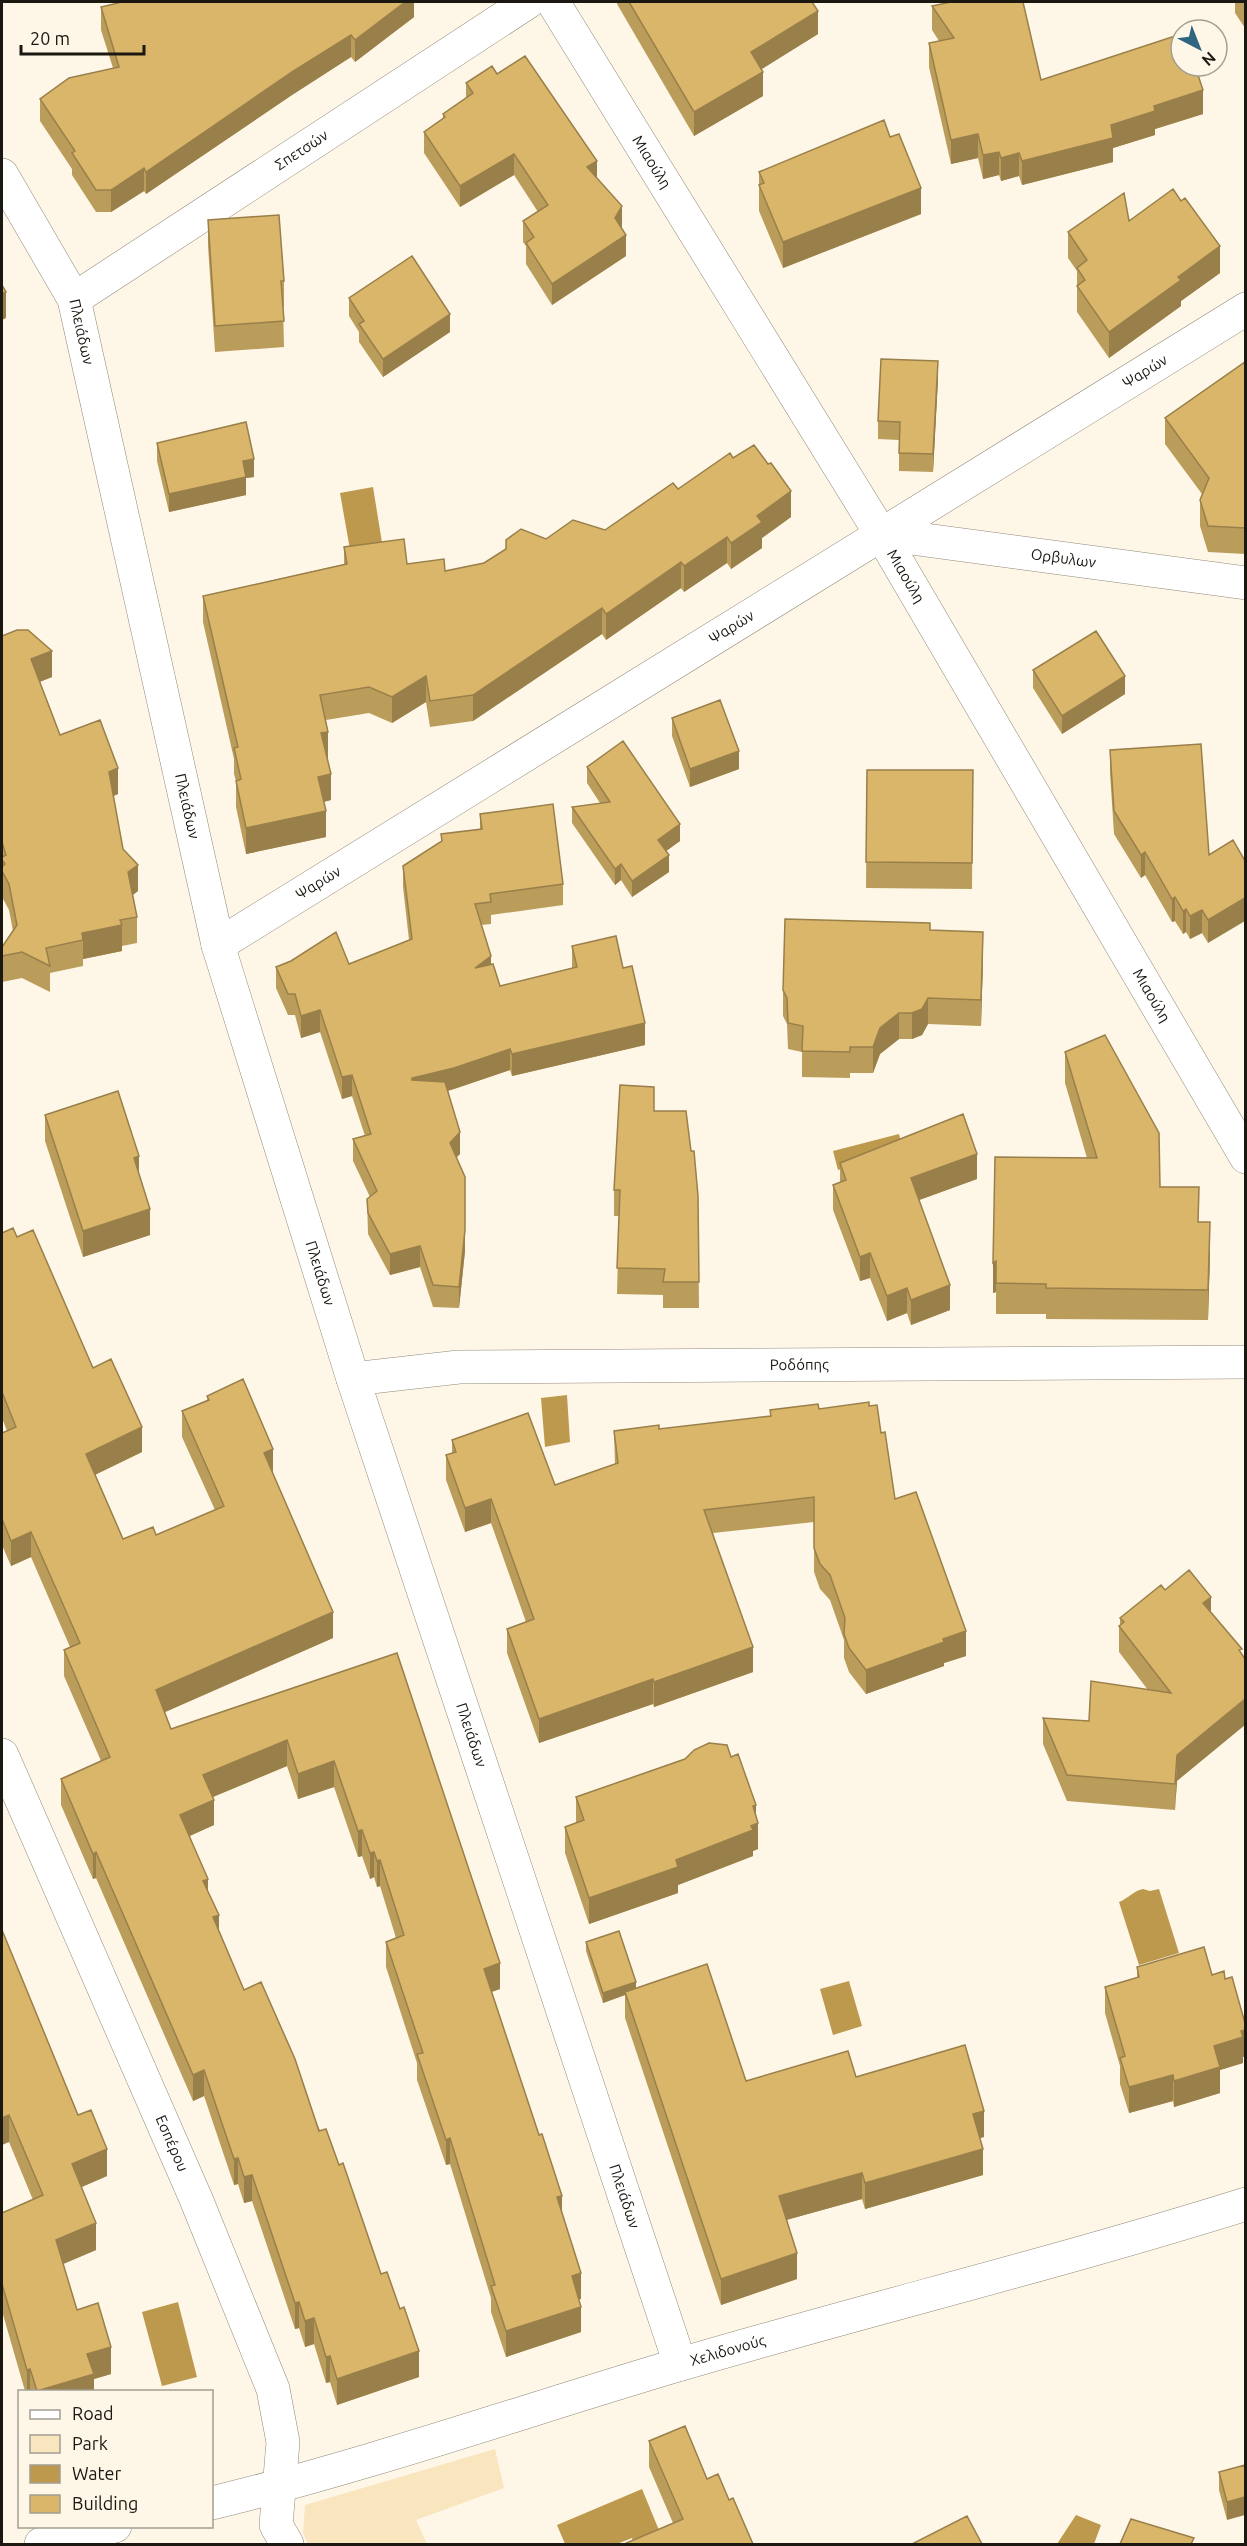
<svg xmlns="http://www.w3.org/2000/svg" width="1247" height="2546" viewBox="0 0 1247 2546" font-family="Ubuntu,sans-serif">
<rect width="100%" height="100%" fill="#fef7e8"/>
<!-- green -->
<path fill="#f9e6be" d="M495,2449L504,2488L416,2520L427,2544H308L303,2533L305,2505Z"/>
<!-- water -->
<path fill="#bd994d" d="M373,487L384,555L352,561L340,493Z
M899,1134L904,1154L838,1170L833,1151Z
M567,1395L570,1442L545,1447L541,1398Z
M1143,1889L1150,1891L1159,1889L1179,1953L1139,1965L1119,1902C1129,1898 1133,1891 1143,1889Z
M849,1981L862,2026L833,2035L820,1989Z
M178,2302L197,2377L162,2386L142,2312Z
M642,2489L661,2535L634,2544L632,2538L617,2544H565L557,2525Z
M1076,2515L1101,2525L1094,2544H1057Z"/>
<g fill="none" stroke-linecap="round" stroke-linejoin="round">
<!-- street casing -->
<g stroke="#918979" stroke-width="34">
<g id="street">
<path id="s1" d="M553,2L881,534L1246,1157"/>
<path id="s2" d="M2,175L74,299L218,945L353,1379L680,2364"/>
<path id="s3" d="M74,299L528,2"/>
<path id="s4" d="M881,534L1246,583"/>
<path id="s5" d="M218,945L1246,309"/>
<path id="s6" d="M353,1379L459,1367L1246,1362"/>
<path id="s7" d="M2,1755L196,2199L273,2389L283,2442L276,2525L287,2544"/>
</g>
</g>
<!-- secondary casing -->
<g stroke="#918979" stroke-width="34">
<g id="secondary">
<path id="s8" d="M212,2503C369,2465 523,2411 678,2365C867,2309 1058,2263 1246,2204"/>
<path d="M41,2544L115,2526"/>
</g>
</g>
<!-- street -->
<use href="#street" stroke="#fff" stroke-width="33"/>
<!-- secondary -->
<use href="#secondary" stroke="#fff" stroke-width="33"/>
</g>
<!-- wall -->
<path fill="#bb9d5b" d="M414,2V17L355,62L351,57L292,95L146,194L144,191L111,212H96L72,175V169L40,121V99L113,68L101,30V7Z
M617,2H812L818,34L761,69L763,96L694,136L617,4Z
M1235,2H1245V28L1235,13Z
M932,6L1041,80L1203,114L1155,129V135L1113,148V162L1022,185L1019,176L1001,181L999,175L983,179L978,158L951,164L929,67V43L939,41L932,30Z
M497,74L597,178L622,228V229L626,256L552,305L526,264V246L523,242V221L538,212L514,175L460,207L424,153V132L443,119V114L466,98V83Z
M759,172L921,214L783,268L759,211Z
M208,220L284,281V307H283L284,347L215,352L208,246Z
M1129,221L1220,273L1181,301V306L1109,358L1077,312V271L1068,258V232Z
M349,298L450,332L383,377L359,342V332L349,316Z
M1245,362V554L1208,552L1200,526V500L1202,494L1165,444V418Z
M938,379L933,472L899,471V440L878,439V421Z
M157,443L254,477L246,478V495L169,512L157,461Z
M733,458L791,517L762,538V548L731,569L727,563L684,592L681,588L606,640L602,634L473,721L430,727L426,702L392,723L369,713L326,720L328,758H327L331,800L324,802L326,837L246,854L236,807V781L234,774V759L203,622V596L344,564V547L407,564L445,571L484,563L546,539L605,530Z
M2,636L52,677L40,682L60,735L118,794L113,796L123,849L138,891L133,895L137,917V943L122,946V951L83,959V966L50,973V992L22,978L2,982V947L13,931L9,910L2,897Z
M1033,670L1125,694L1062,734L1033,688Z
M672,718L739,769L690,787L672,736Z
M1110,750L1209,855L1208,943L1202,933L1190,939L1186,932L1183,934L1175,921L1172,922L1145,875L1141,878L1114,834L1110,773Z
M587,767L680,841L666,851L669,872L632,897L621,880L615,885L572,823V807L600,803L587,783Z
M867,770H973L972,889L866,888Z
M480,814L563,884V905L491,915V924L481,925L491,965L500,986L572,968V946L623,968L645,1045L512,1076L510,1070L448,1091L460,1154L456,1157L465,1251L459,1308L433,1307L420,1267L390,1275L368,1234L367,1199L370,1197L353,1161V1139L365,1136L352,1096L342,1099L320,1032L301,1038L295,1015H288L276,988V967L349,964L409,940L403,887V866L441,842V834L480,829Z
M930,930L983,958L981,1026L928,1024L922,1035L912,1039H899L880,1054L873,1073H850V1078L802,1077V1052L788,1049L787,1024L783,1016V990Z
M1065,1052L1160,1187L1199,1222L1210,1253L1208,1320L1046,1319V1314H996V1292L993,1293V1263L1087,1158L1065,1083Z
M654,1111L698,1196L699,1308H663V1295L617,1294L619,1216H614V1190Z
M45,1115L139,1175L150,1235L83,1257L45,1141Z
M840,1163L977,1179L919,1200L950,1310L911,1325L907,1313L887,1321L870,1278L860,1281L833,1210V1185L840,1183Z
M2,1233L17,1237L142,1452L95,1475L123,1539L156,1535L215,1510L182,1437V1411L207,1400V1396L273,1474L333,1638L165,1712L171,1729L397,1653L500,1989L492,1992L562,2212L581,2299H579L581,2332L506,2357L491,2312V2298L450,2164L446,2165L417,2080V2063L386,1967V1942L396,1938L380,1886L377,1887L374,1877L370,1879L362,1856L358,1857L334,1787L298,1799L287,1766L213,1797L214,1825L190,1836L208,1892L219,1931L244,1990L339,2165L419,2377L337,2405L330,2382L326,2383L314,2344L305,2347L299,2328L295,2329L252,2201L244,2203L238,2184L234,2185L204,2096L193,2101L96,1878L93,1879L61,1805V1779L101,1761L64,1676V1650L70,1647L31,1557L11,1566L2,1545V1433L7,1431L2,1418Z
M869,1406L881,1433L895,1499L966,1656L944,1663V1666L866,1694L849,1672L844,1658V1640L830,1600L820,1589L814,1572V1522L713,1533L753,1672L654,1707L653,1704L539,1743L507,1653V1629L526,1622L491,1523L465,1532L446,1480V1455L452,1453V1440L555,1485L615,1464L614,1431L659,1429L770,1416V1410L819,1409Z
M1165,1590L1177,1781L1175,1810L1067,1801L1043,1744V1718L1089,1721L1148,1690L1119,1652V1626L1120,1625V1618Z
M731,1757L756,1816L758,1849L753,1851V1856L678,1885V1893L589,1924L565,1853V1827L576,1823V1797Z
M2,1930L78,2115L107,2176L82,2187L96,2250L63,2264L77,2310L111,2374L94,2379V2391H25L2,2311V2213L33,2200L9,2142Z
M586,1942L636,1988L746,2081L856,2077L984,2137L980,2138L983,2175L865,2209L862,2199L786,2220L797,2279L721,2305L625,2018V1995L603,2003L586,1951Z
M1137,1967L1212,1975L1225,1979L1245,2023V2056L1243,2057V2063L1220,2070V2093L1174,2107L1173,2101L1129,2113L1120,2084V2066L1105,2013V1987L1137,1978Z
M649,2441L707,2479L729,2500L673,2523L649,2467Z
M1245,2465L1227,2520L1219,2490V2472Z"/>
<!-- shaded-wall -->
<path fill="#997f4a" d="M405,2H414V17L355,62V40Z
M818,11V34L751,76V52Z
M351,35V57L292,95L146,194V172L292,72Z
M763,72V96L694,136V112Z
M1203,90V114L1155,129V135L1113,148V162L1022,185V161L1111,125L1154,106Z
M978,134V158L951,164V140Z
M999,152V175L983,179V155Z
M1019,153V176L1001,181V158Z
M514,154V175L460,207V186Z
M597,161V182L587,167Z
M144,168V191L111,212V190Z
M921,188V214L783,268V242Z
M622,206V228L615,240V218Z
M626,235V256L552,305V284Z
M1220,246V273L1181,301V306L1109,358V332L1178,277Z
M6,292V318L2,320V294Z
M450,314V332L383,377V359Z
M938,361V379L933,472V454Z
M254,459V477L246,478V495L169,512V494L243,461Z
M791,491V517L762,538V548L731,569V543L757,516Z
M727,537V563L684,592V566Z
M681,562V588L606,640V614Z
M602,608V634L473,721V695Z
M52,651V677L31,685V659Z
M426,676V702L392,723V697Z
M1125,676V694L1062,734V716Z
M328,732V758L321,759V733Z
M739,751V769L690,787V769Z
M118,768V794L109,798V772Z
M331,774V800L318,803V777Z
M326,811V837L246,854V828Z
M680,824V841L658,857V840Z
M1145,852V875L1141,878V855Z
M669,855V872L632,897V881Z
M621,864V880L615,885V869Z
M138,865V891L128,898V872Z
M1175,897V921L1172,922V899Z
M1245,898V921L1208,943V920Z
M1186,909V932L1183,934V911Z
M1202,910V933L1190,939V916Z
M122,925V951L83,959V940L82,933Z
M983,932V958L981,1026V1000Z
M491,956V978L475,968Z
M928,998V1024L922,1035L912,1039V1013Z
M320,1010V1032L301,1038V1016Z
M899,1013V1039L880,1054L873,1073V1047L880,1028Z
M645,1023V1045L512,1076V1054Z
M510,1049V1070L454,1089L412,1099V1078Z
M352,1075V1096L342,1099V1077Z
M460,1132V1154L450,1164V1143Z
M977,1154V1179L911,1203V1178Z
M139,1156V1182L134,1158Z
M150,1209V1235L83,1257V1231Z
M1210,1222V1253L1208,1320V1290Z
M465,1230V1251L459,1308V1287Z
M420,1246V1267L390,1275V1254Z
M870,1253V1278L860,1281V1257Z
M996,1261V1292L993,1293V1263Z
M950,1285V1310L911,1325V1300Z
M907,1288V1313L887,1321V1296Z
M142,1427V1452L86,1479V1454Z
M273,1449V1475L264,1453Z
M491,1499V1523L465,1532V1508Z
M31,1532V1557L11,1566V1541Z
M1211,1597V1623L1203,1603Z
M333,1612V1638L156,1716V1690Z
M966,1631V1656L944,1663V1666L866,1694V1670L943,1639Z
M753,1647V1672L654,1707V1682Z
M653,1679V1704L539,1743V1719Z
M1245,1699V1725L1177,1781L1175,1810L1177,1755Z
M287,1740V1766L203,1801V1775Z
M334,1761V1787L298,1799V1774Z
M214,1800V1825L180,1840V1815Z
M756,1805V1824L758,1823V1849L753,1851V1856L678,1885V1893L589,1924V1898L676,1860L753,1806Z
M362,1830V1856L358,1857V1831Z
M96,1852V1878L93,1879V1854Z
M374,1852V1877L370,1879V1853Z
M380,1860V1886L377,1887V1861Z
M208,1879V1905L203,1881Z
M219,1915V1941L213,1917Z
M500,1963V1989L484,1994V1969Z
M636,1982V1992H625V1995L603,2003V1993Z
M1245,2030V2056L1243,2057V2063L1220,2070V2093L1174,2107V2081L1214,2046Z
M204,2070V2096L193,2101V2075Z
M1173,2075V2101L1129,2113V2087Z
M984,2111V2137L973,2140V2114Z
M9,2115V2142L2,2145V2118Z
M450,2138V2164L446,2165V2140Z
M107,2149V2176L72,2191V2164Z
M983,2149V2175L865,2209V2183Z
M238,2158V2184L234,2185V2159Z
M862,2173V2199L779,2222V2196Z
M252,2175V2201L244,2203V2177Z
M562,2196V2222L557,2197Z
M96,2223V2250L56,2267V2240Z
M797,2253V2279L721,2305V2279Z
M581,2273V2299L572,2301V2276Z
M299,2302V2328L295,2329V2303Z
M581,2307V2332L506,2357V2331Z
M314,2318V2344L305,2347V2321Z
M111,2347V2374L94,2379V2391H37L87,2354Z
M419,2351V2377L337,2405V2379Z
M330,2356V2382L326,2383V2357Z
M30,2369V2391H27V2370Z
M1245,2497V2515L1227,2520V2502Z"/>
<!-- building -->
<path fill="#dab66a" stroke="#997f4a" stroke-width="1.5" d="M122,2H405L355,40L351,35L292,72L146,172L144,168L111,190H96L72,153L75,151L40,99L69,78L119,67L101,7Z
M629,2H812L818,11L751,52L763,72L694,112Z
M951,2H1023L1041,80L1181,34V66H1195L1203,90L1154,106L1155,111L1111,125L1113,138L1022,161L1019,153L1001,158L999,152L983,155L978,134L951,140L929,43L954,38L932,6Z
M525,56L597,161L587,167L622,206L615,218L626,235L552,284L526,243L534,237L523,221L548,205L514,154L460,186L424,132L445,117L443,114L473,93L466,83L492,66L497,74Z
M884,120L890,137L899,134L921,188L783,242L759,185L764,183L759,172Z
M1173,189L1181,201L1185,198L1220,246L1178,277L1181,280L1109,332L1077,286L1085,280L1077,268L1087,260L1068,232L1124,193L1129,221Z
M279,215L284,281H281L284,321L215,326L208,220Z
M412,256L450,314L383,359L359,324L364,321L349,298Z
M2,285L6,292L2,294Z
M881,359L938,361L933,454L899,453L900,422L878,421Z
M1245,362V528L1208,526L1200,500L1209,478L1165,418Z
M246,422L254,459L243,461L246,477L169,494L157,443Z
M754,445L768,464L771,463L791,491L757,516L762,522L731,543L727,537L684,566L681,562L606,614L602,608L473,695L430,701L426,676L392,697L369,687L320,695L328,732L321,733L331,774L318,777L326,811L246,828L236,781L241,779L234,748L238,747L203,596L347,564L344,547L404,539L407,564L444,559L445,571L484,563L506,549V540L521,529L546,539L573,520L605,530L673,483L678,489L730,453L733,458Z
M17,630H28L52,651L31,659L60,735L100,720L118,768L109,772L123,849L138,865L128,872L137,917L120,920L122,925L82,933L83,940L46,948L50,966L22,952L2,956V947L17,925L9,884L2,871V867L5,864L2,860V857L6,855L2,842V636Z
M1096,631L1125,676L1062,716L1033,670Z
M720,700L739,751L690,769L672,718Z
M623,741L680,824L658,840L669,855L632,881L621,864L615,869L572,807L610,802L587,767Z
M1201,744L1209,855L1233,840L1245,861V898L1208,920L1202,910L1190,916L1186,909L1183,911L1175,897L1172,899L1145,852L1141,855L1114,811L1110,750Z
M867,770H973L972,863L866,862Z
M553,804L563,884L490,894L491,902L475,904L491,956L475,968L493,964L500,986L577,967L572,946L616,936L623,968L632,966L645,1023L512,1054L510,1049L454,1068L412,1078V1080L445,1082L460,1132L450,1143L465,1177V1230L459,1287L433,1285L420,1246L390,1254L368,1213L367,1199L377,1191L353,1139L371,1134L352,1075L342,1077L320,1010L301,1016L295,994H288L276,967L291,961L336,932L349,964L412,939L403,866L442,841L441,834L482,829L480,814Z
M785,919L930,923V930L983,932L981,1000L928,998L922,1009L912,1013H899L880,1028L873,1047H850V1052L802,1051L803,1026L788,1023L787,998L783,990Z
M1105,1035L1159,1133L1160,1187H1199L1198,1222H1210L1208,1290L1046,1288V1284L996,1283V1261L993,1263L995,1157L1097,1158L1065,1052Z
M620,1085L654,1087V1111H686L691,1151H694L698,1196L699,1282H663L665,1269L617,1268L620,1190H614Z
M118,1091L139,1156L134,1158L150,1209L83,1231L45,1115Z
M963,1114L977,1154L911,1178L950,1285L911,1300L907,1288L887,1296L870,1253L860,1257L833,1185L846,1180L840,1163Z
M13,1228L17,1237L33,1230L93,1368L111,1359L142,1427L86,1454L123,1539L153,1527L156,1535L224,1506L182,1411L209,1400L207,1396L243,1379L273,1449L264,1453L333,1612L156,1690L171,1729L397,1653L500,1963L484,1969L539,2135L542,2134L562,2196L557,2197L581,2273L572,2276L581,2307L506,2331L491,2286L495,2285L450,2138L446,2140L417,2054L423,2053L386,1942L404,1935L380,1860L377,1861L374,1852L370,1853L362,1830L358,1831L334,1761L298,1774L287,1740L203,1775L214,1800L180,1815L208,1879L203,1881L219,1915L213,1917L244,1990L261,1982L295,2059L319,2131L326,2129L339,2165L343,2163L381,2274L387,2272L400,2309L404,2307L419,2351L337,2379L330,2356L326,2357L314,2318L305,2321L299,2302L295,2303L252,2175L244,2177L238,2158L234,2159L204,2070L193,2075L96,1852L93,1854L61,1779L110,1757L64,1650L80,1643L31,1532L11,1541L2,1519V1433L16,1427L2,1392V1233Z
M869,1402V1406L877,1405L881,1433L885,1432L895,1499L916,1492L966,1631L943,1639L944,1642L866,1670L849,1648L844,1634L845,1618L830,1575L820,1564L814,1548V1497L704,1510L753,1647L654,1682L653,1679L539,1719L507,1629L534,1619L491,1499L465,1508L446,1455L456,1452L452,1440L528,1413L555,1485L618,1463L614,1431L659,1425V1429L771,1416L770,1410L818,1404L819,1409Z
M1189,1570L1211,1597L1203,1603L1242,1649L1239,1650L1245,1659V1699L1177,1755L1175,1784L1067,1775L1043,1718L1089,1721L1091,1681L1171,1693L1119,1626L1124,1622L1120,1618L1161,1585L1165,1590Z
M709,1743L727,1745L731,1757L738,1754L756,1805L753,1806L758,1823L751,1826L753,1830L676,1860L678,1867L589,1898L565,1827L584,1820L576,1797L685,1759L694,1750Z
M2,1930L78,2115L91,2110L107,2149L72,2164L96,2223L56,2240L77,2310L98,2303L111,2347L87,2354L94,2374L37,2391L30,2369L27,2370L2,2284V2213L43,2195L9,2115L2,2118Z
M619,1931L636,1982L603,1993L586,1942Z
M1204,1947L1212,1975L1224,1971L1225,1979L1232,1977L1245,2023V2030L1241,2031L1243,2037L1214,2046L1220,2067L1174,2081L1173,2075L1129,2087L1120,2058L1125,2056L1105,1987L1139,1977L1137,1967Z
M707,1964L746,2081L848,2051L856,2077L965,2045L984,2111L973,2114L983,2149L865,2183L862,2173L779,2196L797,2253L721,2279L625,1992Z
M685,2426L707,2479L718,2474L729,2500L733,2498L753,2544H624L683,2519L649,2441Z
M1245,2465V2497L1227,2502L1219,2472Z
M967,2516L982,2544H912Z
M1131,2519L1194,2538L1191,2544H1120Z"/>
<g text-anchor="middle" stroke-width="4.5" stroke-linejoin="round" paint-order="stroke">
<!-- street labels -->
<g font-size="15" fill="#1b1811" stroke="#fef7e8">
<text dy="5" stroke="none"><textPath href="#s3" startOffset="272">Σπετσών</textPath></text>
<text dy="5" stroke="none"><textPath href="#s1" startOffset="188">Μιαούλη</textPath></text>
<text dy="5" stroke="none"><textPath href="#s2" startOffset="177">Πλειάδων</textPath></text>
<text dy="5" stroke="none"><textPath href="#s5" startOffset="1090">Ψαρών</textPath></text>
<text dy="5" stroke="none"><textPath href="#s4" startOffset="184">Ορβυλων</textPath></text>
<text dy="5" stroke="none"><textPath href="#s1" startOffset="674">Μιαούλη</textPath></text>
<text dy="5" stroke="none"><textPath href="#s5" startOffset="604">Ψαρών</textPath></text>
<text dy="5" stroke="none"><textPath href="#s2" startOffset="663">Πλειάδων</textPath></text>
<text dy="5" stroke="none"><textPath href="#s5" startOffset="118">Ψαρών</textPath></text>
<text dy="5" stroke="none"><textPath href="#s1" startOffset="1160">Μιαούλη</textPath></text>
<text dy="5" stroke="none"><textPath href="#s2" startOffset="1149">Πλειάδων</textPath></text>
<text dy="5" stroke="none"><textPath href="#s6" startOffset="447">Ροδόπης</textPath></text>
<text dy="5" stroke="none"><textPath href="#s2" startOffset="1635">Πλειάδων</textPath></text>
<text dy="5" stroke="none"><textPath href="#s7" startOffset="424">Εσπέρου</textPath></text>
<text dy="5" stroke="none"><textPath href="#s2" startOffset="2121">Πλειάδων</textPath></text>
<text dy="5" stroke="none"><textPath href="#s8" startOffset="538">Χελιδονούς</textPath></text>
</g>
</g>
<!-- border -->
<rect width="1247" height="2546" fill="none" stroke="#1b1811" stroke-width="6"/>
<!-- legend -->
<rect x="18" y="2390" width="195" height="138" fill="#fef7e8" stroke="#a39e92" stroke-width="1.5"/>
<rect x="30" y="2410" width="30" height="9" fill="#ffffff" stroke="#a39e92" stroke-width="1.5"/>
<text x="72" y="2420" font-size="18" fill="#1b1811">Road</text>
<rect x="30" y="2435" width="30" height="18" fill="#f9e6be" stroke="#a39e92" stroke-width="1.5"/>
<text x="72" y="2450" font-size="18" fill="#1b1811">Park</text>
<rect x="30" y="2465" width="30" height="18" fill="#bd994d" stroke="#a39e92" stroke-width="1.5"/>
<text x="72" y="2480" font-size="18" fill="#1b1811">Water</text>
<rect x="30" y="2495" width="30" height="18" fill="#dab66a" stroke="#a39e92" stroke-width="1.5"/>
<text x="72" y="2510" font-size="18" fill="#1b1811">Building</text>
<!-- north arrow -->
<g transform="translate(1199 48) rotate(138)"><circle r="28" fill="#fef7e8" stroke="#a39e92" stroke-width="1.5"/>
<path d="M0-4.5L10 22L0 15L-10 22Z" fill="#306581"/>
<text y="-9" font-size="16" font-weight="bold" text-anchor="middle" fill="#1b1811">N</text>
</g>
<!-- scale -->
<path d="M21 45v9h123v-9" fill="none" stroke="#1b1811" stroke-width="3"/>
<text x="30" y="45" font-size="18" fill="#1b1811" stroke="#fef7e8" stroke-width="4.5" paint-order="stroke">20 m</text>
</svg>
